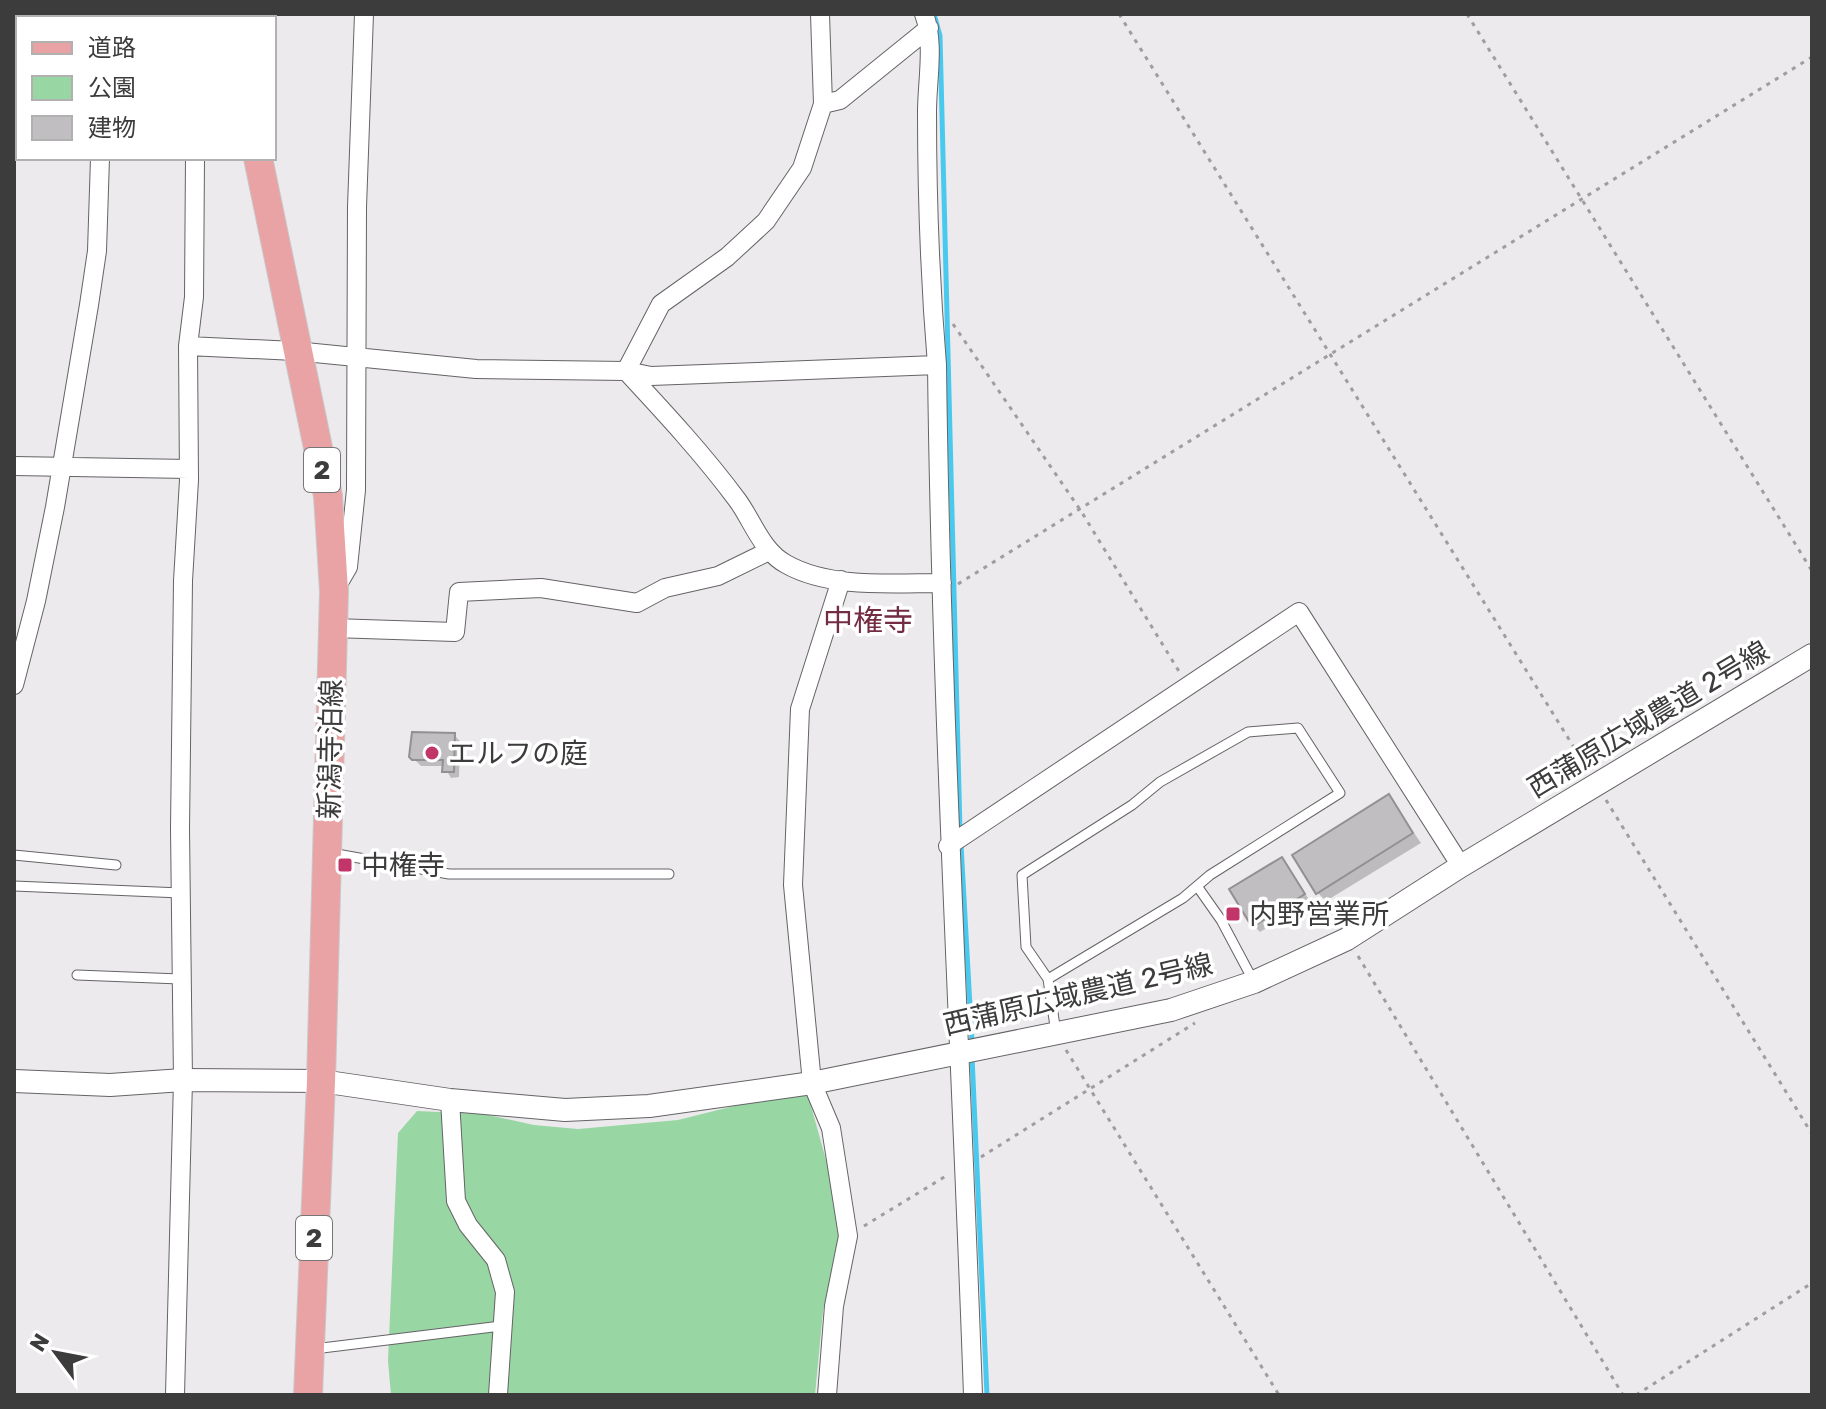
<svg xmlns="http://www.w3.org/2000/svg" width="1826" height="1409" viewBox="0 0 1826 1409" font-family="Rubik,'Noto Sans JP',sans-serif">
<rect width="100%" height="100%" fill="#edeaee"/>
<!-- green -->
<path fill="#98d7a4" d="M806,1088L843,1221L823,1311L815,1395H391L388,1361L398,1133L417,1111L484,1114L534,1125L578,1129L678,1120Z"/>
<!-- shadow -->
<path fill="#0003" d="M454,735L460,741L459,777L451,778L444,766H421L414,759Z
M1389,797L1421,843L1326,901L1317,892Z
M1282,859L1310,901L1260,932L1254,926Z"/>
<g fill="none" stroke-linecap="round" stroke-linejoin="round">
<!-- stream -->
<path stroke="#4ac9ef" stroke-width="5" d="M934,14L940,36L960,831
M961,845L972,1042
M972,1056L987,1395"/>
</g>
<!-- building -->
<path fill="#c0bec1" stroke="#939093" stroke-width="2" d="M412,732L455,733L454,772H442L443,760H412L409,757Z
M1389,794L1413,833L1316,894L1292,855Z
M1282,857L1305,894L1252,927L1229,889Z"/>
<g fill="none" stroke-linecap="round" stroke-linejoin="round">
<!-- service casing -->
<g stroke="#656366" stroke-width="11">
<path id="service" d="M331,853L449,874H669
M14,855L116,865
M14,886L181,893
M1197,886L1221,920L1254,982
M77,975L180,979
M1048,979L1183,898L1210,875L1340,793L1298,728L1248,732L1160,782L1132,805L1022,875L1026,947L1048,979L1056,1033
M314,1349L501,1326"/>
</g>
<!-- minor casing -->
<g stroke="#656366" stroke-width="20">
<path id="minor" d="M924,14C935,43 927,81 927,112C927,196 930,281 937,365C941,708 961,1051 973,1395
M102,18V14
M823,104L840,100L929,28
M14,131H18
M188,346L295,351L476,369L626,371L651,376L937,365
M626,371L661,304L727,257L766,221L802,168L823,104L820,14
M626,371C665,413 704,455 738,501C753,522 762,551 786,564C830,589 893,583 942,583
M14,466L189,469
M334,591L348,567L356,490L357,207L364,14
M333,628L455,632L459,592L541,588L637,603L665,588L718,576L769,551
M14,685L36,601L55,507L89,305L97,251L100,158
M948,846L1299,612L1461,866
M450,1100L456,1201L468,1225L496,1260L505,1292L498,1395
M175,1395L183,1080L180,829L183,581L189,480L188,346L194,297L195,158
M827,1395L834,1306L848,1236L831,1128L812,1083L793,885L800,709L841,580"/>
</g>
<!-- tertiary casing -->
<g stroke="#656366" stroke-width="24">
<path id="tertiary" d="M14,1081L110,1085L183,1080L321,1081L450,1100L565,1110L649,1106L812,1083L1171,1010L1254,982L1347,939L1461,866L1812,655"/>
</g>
<!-- primary casing -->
<g stroke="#c9c8c9" stroke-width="30">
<path id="primary" d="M231,14V18
M258,158L328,496L334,591L321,1081L308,1395"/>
</g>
<!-- path -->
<path stroke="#9f9da0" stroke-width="3" stroke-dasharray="4 6" stroke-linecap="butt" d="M1119,14L1588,770
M1467,14L1812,571
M953,324L1081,511L1180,673
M958,584L1812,57
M1606,800L1812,1134
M1358,956L1623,1395
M1066,1050L1279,1395
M981,1157L1195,1023
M864,1226L946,1176
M1636,1395L1812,1283"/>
<!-- service -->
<use href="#service" stroke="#fff" stroke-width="9"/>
<!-- minor -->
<use href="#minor" stroke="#fff" stroke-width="18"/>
<!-- tertiary -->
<use href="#tertiary" stroke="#fff" stroke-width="22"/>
<!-- primary -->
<use href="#primary" stroke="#e9a3a5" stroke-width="28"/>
</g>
<!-- markers -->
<g fill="#c13569" stroke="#fff" stroke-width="3">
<circle cx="432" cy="753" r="8"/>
<rect x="337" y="857" width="16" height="16" rx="4"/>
<rect x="1225" y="906" width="16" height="16" rx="4"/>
</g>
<g text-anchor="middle" stroke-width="7" stroke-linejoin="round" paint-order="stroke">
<!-- shield labels -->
<g fill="#fff" stroke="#777677" stroke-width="2">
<rect x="304" y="448" width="36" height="44" rx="6"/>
<rect x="296" y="1216" width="36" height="44" rx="6"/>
</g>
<g font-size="26" font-weight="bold" fill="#3d3c3d">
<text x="322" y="479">2</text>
<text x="314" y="1247">2</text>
</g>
<!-- street labels -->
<g font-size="28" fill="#3d3c3d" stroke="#fff">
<text transform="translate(1648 719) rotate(-31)" y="10">西蒲原広域農道 2号線</text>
<text transform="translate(330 749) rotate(-89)" y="10">新潟寺泊線</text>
<text transform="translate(1078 994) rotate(-13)" y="10">西蒲原広域農道 2号線</text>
</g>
<!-- poi labels -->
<g font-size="28" fill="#3d3c3d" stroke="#fff" text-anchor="start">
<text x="448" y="763">エルフの庭</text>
<text x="361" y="875">中権寺</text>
<text x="1249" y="924">内野営業所</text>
</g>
<!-- neighbourhood labels -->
<g font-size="30" fill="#722d43" stroke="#fff">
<text x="868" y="631">中権寺</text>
</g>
</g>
<!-- border -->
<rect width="1826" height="1409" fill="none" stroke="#3d3c3d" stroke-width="32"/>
<!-- legend -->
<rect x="16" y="16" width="260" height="144" fill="#ffffff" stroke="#b1b1b1" stroke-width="2"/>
<rect x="32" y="42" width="40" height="12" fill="#e9a3a5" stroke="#b1b1b1" stroke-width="2"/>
<text x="88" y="56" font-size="24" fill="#3d3c3d">道路</text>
<rect x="32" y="76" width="40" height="24" fill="#98d7a4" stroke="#b1b1b1" stroke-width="2"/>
<text x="88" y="96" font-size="24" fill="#3d3c3d">公園</text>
<rect x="32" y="116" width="40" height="24" fill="#c0bec1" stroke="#b1b1b1" stroke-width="2"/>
<text x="88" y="136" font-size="24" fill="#3d3c3d">建物</text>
<!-- north arrow -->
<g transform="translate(56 1353) rotate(302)" stroke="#ffffff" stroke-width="6" paint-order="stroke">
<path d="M0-6L14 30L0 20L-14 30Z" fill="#3d3c3d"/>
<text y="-12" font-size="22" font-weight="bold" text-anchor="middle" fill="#3d3c3d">N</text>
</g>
</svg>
